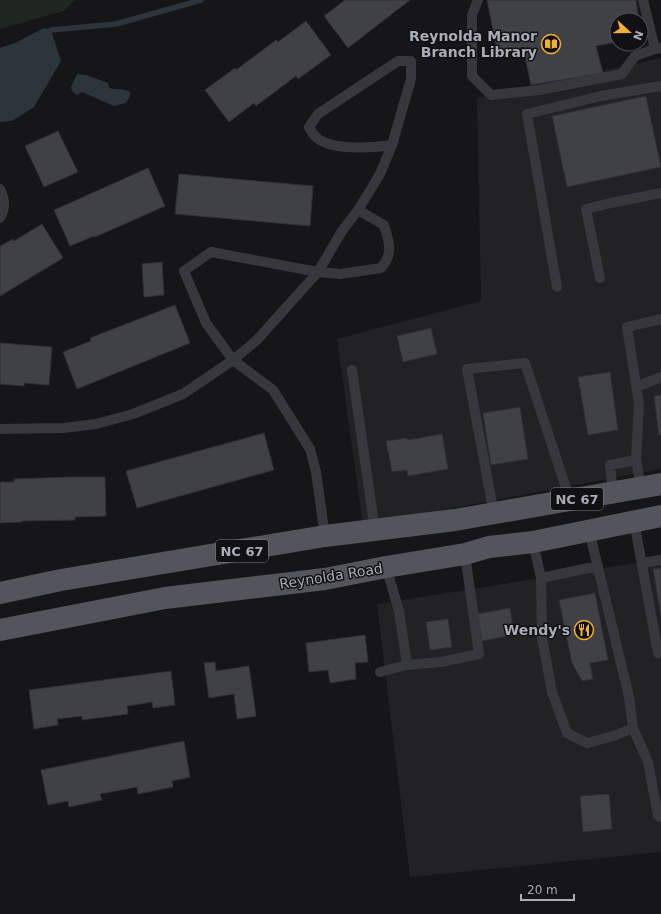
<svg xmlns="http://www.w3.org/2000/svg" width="661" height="914" viewBox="0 0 661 914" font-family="'DejaVu Sans',sans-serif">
<rect width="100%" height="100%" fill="#161618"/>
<!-- built -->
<path fill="#222225" d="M661,58V469L363,525L337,339L481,301L477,98Z
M661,559V852L410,877L377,604Z"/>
<!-- green -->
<path fill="#1e261f" d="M0,0H75L64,11L0,29Z"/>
<!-- water -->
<path fill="#2c353c" d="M44,28L51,30L61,61L34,107L12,121L0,122V48L15,43Z
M77,74L86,75L108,83L109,88C116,90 123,88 130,92V96L126,103L114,106L82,92L77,95L72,91L71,87Z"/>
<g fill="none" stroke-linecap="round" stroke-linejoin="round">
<!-- stream -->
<path stroke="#2c353c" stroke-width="5.5" d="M46,34L51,30L116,24L201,0"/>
</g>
<!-- building -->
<path fill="#404145" stroke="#303034" d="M345,0H410L348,48L324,16Z
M487,0H636L639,20H617V42L596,46L603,73L531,85L523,47L498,55Z
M306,21L331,55L298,79L296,76L256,106L254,103L229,122L205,90L235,68L236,70L276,40L278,42Z
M646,96L661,167L567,187L552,116Z
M58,131L78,172L44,187L25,146Z
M148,168L165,206L95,237L94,236L70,246L54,210Z
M179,174L313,186L310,226L175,214Z
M42,224L63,258L0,296V246L13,239L14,241Z
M162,262L164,295L144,297L142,264Z
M175,305L190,343L77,389L63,352L91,341L90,338Z
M431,328L437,354L403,362L397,336Z
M0,343L52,347L49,385L24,383V386L0,384Z
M610,372L618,430L588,435L578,377Z
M661,395V435H659L654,396Z
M520,407L528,459L491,465L483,413Z
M264,433L274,470L137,508L126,471Z
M442,434L448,469L408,476L407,470L392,472L386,441L407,438L408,440Z
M68,477H105L106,516L75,517V520L22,521V522L0,523V482H14V479Z
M661,568V616L653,569Z
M595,593L608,660L590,663L593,679L582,681L572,663L559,600Z
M510,608L514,635L482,641L477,614Z
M448,619L452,647L430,650L426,622Z
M365,635L368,662L355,663L356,679L330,683L328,670L309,672L306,643Z
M215,662L216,671L249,666L256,716L237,719L234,694L209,698L204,663Z
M171,671L175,705L153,708L152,702L127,706L128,714L82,720V716L57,719L58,725L34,729L29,690Z
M184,741L190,777L172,781L173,787L138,794L137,787L100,794L102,800L69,807L68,801L48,805L41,770Z
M609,794L612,829L583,832L580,796Z"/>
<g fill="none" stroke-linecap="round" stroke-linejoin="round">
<!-- lane -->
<path stroke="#37383d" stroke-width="10" d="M478,0L472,15V76L491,95L539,90L622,74L635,56L655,49
M643,0L655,49L660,48
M0,189C5,199 6,208 0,218
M600,278L586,209L611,203L661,193
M557,287L527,114L601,96L661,86
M352,370L375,531
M636,387L661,377
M0,429L64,428L96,424L133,414L183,394L233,360L257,340L318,272L340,274L381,268C394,253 389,242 384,225L358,210
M641,488L636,460L639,404L627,327L661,319
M613,493L610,465L636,460
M494,514L467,369L525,363L570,500
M634,521L658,653L661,652
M589,530L629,697L633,728L648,762L658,816L661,817
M325,536L316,472L310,449L273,390L233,360L206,323L184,271L211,252L318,272L342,231L358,210L380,174L392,145L411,79V61H398L318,114L309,127C311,130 313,135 316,137C331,151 372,148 392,145
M533,542L541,578
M642,563L661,560
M598,566L541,578L542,638L552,692L567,733L587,743L614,736L633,728
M407,665L441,662L479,654L465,554
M380,672L407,665L399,611L386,567"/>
<!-- primary -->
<path stroke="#53555c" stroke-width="22" d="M0,593L61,580L325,536L455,520L661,484
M0,630L165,598L325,579L386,567L465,554L489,547L533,542L661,516"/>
</g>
<!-- icons -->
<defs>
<g id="library-ring" transform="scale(1)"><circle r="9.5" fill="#111113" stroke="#f2b134" stroke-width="1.5"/><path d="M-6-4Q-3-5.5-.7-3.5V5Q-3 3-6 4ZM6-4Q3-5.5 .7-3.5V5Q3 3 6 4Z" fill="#f2b134"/></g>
<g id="restaurant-ring" transform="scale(1)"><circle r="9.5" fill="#111113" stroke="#f2b134" stroke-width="1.5"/><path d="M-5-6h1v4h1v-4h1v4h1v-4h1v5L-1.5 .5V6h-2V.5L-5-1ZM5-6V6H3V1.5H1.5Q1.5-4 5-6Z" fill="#f2b134"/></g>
</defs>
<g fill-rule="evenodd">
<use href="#library-ring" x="551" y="44"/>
<use href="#restaurant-ring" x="584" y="630"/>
</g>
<g text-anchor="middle" stroke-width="3" stroke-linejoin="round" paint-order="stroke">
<!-- shield labels -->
<g fill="#111113" stroke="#7b7e86" stroke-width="1">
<rect x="551" y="488" width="52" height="22" rx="3"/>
<rect x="216" y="540" width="52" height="22" rx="3"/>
</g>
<g font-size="13" font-weight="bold" fill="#a8adb8">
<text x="577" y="504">NC 67</text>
<text x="242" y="556">NC 67</text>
</g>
<!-- poi labels -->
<g font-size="14" font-weight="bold" fill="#a8adb8" stroke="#111113" text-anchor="end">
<text x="537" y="41">Reynolda Manor<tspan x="537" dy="16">Branch Library</tspan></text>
<text x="570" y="635">Wendy's</text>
</g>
<!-- street labels -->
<g font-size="14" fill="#a8adb8" stroke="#111113">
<text transform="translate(331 576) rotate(-9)" y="5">Reynolda Road</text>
</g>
</g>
<!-- north arrow -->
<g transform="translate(629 32) rotate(111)"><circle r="19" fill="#111113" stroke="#4d4f55"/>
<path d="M0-3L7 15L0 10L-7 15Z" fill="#f2b134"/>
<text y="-6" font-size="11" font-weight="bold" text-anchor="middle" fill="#a8adb8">N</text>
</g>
<!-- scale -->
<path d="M521 894v6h53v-6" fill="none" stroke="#a8adb8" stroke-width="2"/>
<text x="527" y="894" font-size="12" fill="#a8adb8" stroke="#111113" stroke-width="3" paint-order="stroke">20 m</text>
</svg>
